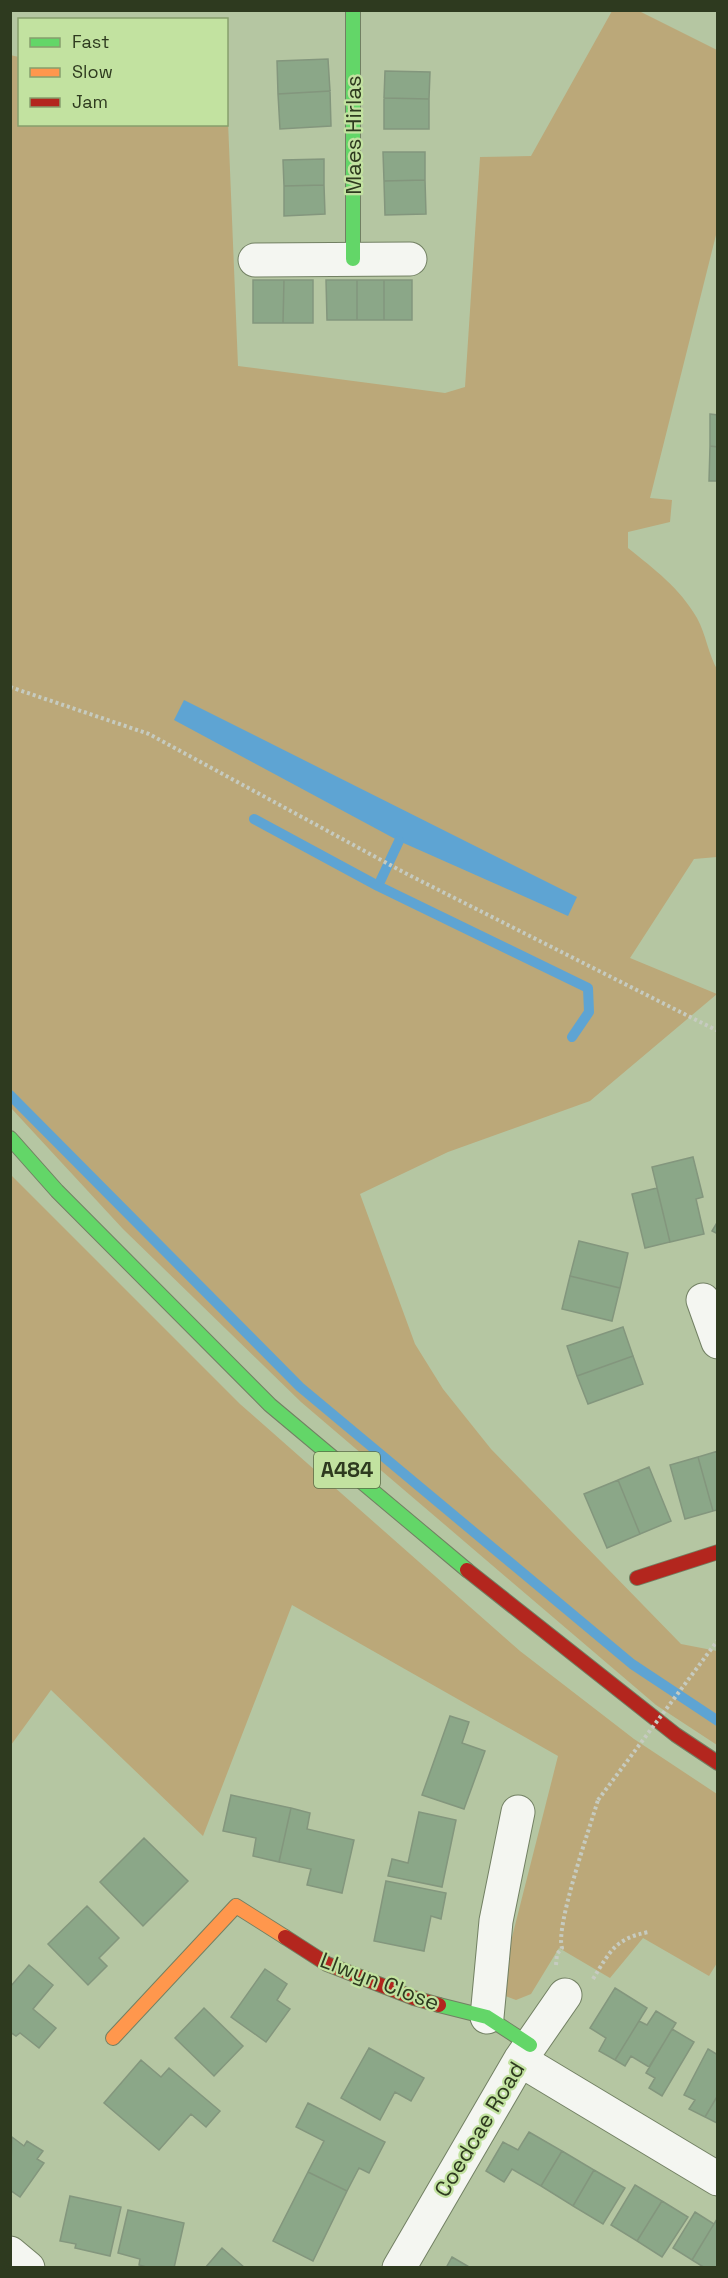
<svg xmlns="http://www.w3.org/2000/svg" width="728" height="2278" viewBox="0 0 728 2278" font-family="'Space Grotesk',sans-serif">
<rect width="100%" height="100%" fill="#b5c6a2"/>
<!-- green -->
<path fill="#bba879" d="M612,11H639L717,50V231L650,498L672,500L670,522L628,532V548C655,570 679,587 697,618C706,634 708,654 718,671L717,857L694,859L630,958L717,994L590,1101L448,1152L360,1194L415,1344L443,1389L491,1449L681,1644L717,1651V1745L656,1705L301,1402L123,1229L11,1108L10,55L19,57L20,124H226L227,97L238,366L445,393L465,387L480,157L531,156Z
M11,1175L240,1404L520,1651L634,1739L717,1794V1963L709,1976L643,1938L610,1978L559,1948L531,1994L516,2000L500,1994L506,1961L558,1756L292,1605L203,1836L51,1690L11,1745Z"/>
<!-- water -->
<path fill="#5ea4d3" d="M184,700L577,897L568,916L399,841L174,720Z"/>
<g fill="none" stroke-linecap="round" stroke-linejoin="round">
<!-- stream -->
<path stroke="#5ea4d3" stroke-width="10" d="M254,819L378,886L588,988L589,1012L572,1037
M378,886L399,841
M10,1095L300,1387L632,1664L718,1721"/>
</g>
<!-- building -->
<path fill="#8ba788" stroke="#83967d" stroke-width="1.5" d="M328,59L330,91L278,94L277,61Z
M385,71L430,72L429,99L384,98Z
M330,91L331,126L280,129L278,94Z
M384,98L429,99V129H384Z
M383,152H425V180L384,181Z
M324,159V185L284,186L283,160Z
M425,180L426,214L385,215L384,181Z
M324,185L325,214L284,216V186Z
M253,280H284L283,323H253Z
M284,280H313V323H283Z
M326,280H357V320H327Z
M357,280H384V320H357Z
M384,280H412V320H384Z
M710,414L718,415V447L710,446Z
M710,446L718,447V481H709Z
M693,1157L703,1197L696,1199L704,1234L670,1242L652,1167Z
M657,1188L670,1242L645,1248L632,1194Z
M718,1221V1234L712,1231Z
M579,1241L628,1253L620,1288L570,1276Z
M570,1276L620,1288L612,1321L562,1309Z
M623,1327L633,1356L577,1376L567,1346Z
M633,1356L643,1384L588,1404L577,1376Z
M718,1451V1510L713,1511L698,1457Z
M698,1457L713,1511L685,1519L670,1465Z
M649,1467L671,1521L640,1534L618,1480Z
M618,1480L640,1534L607,1548L584,1494Z
M450,1716L469,1722L462,1743L485,1751L464,1809L422,1795Z
M231,1795L291,1808L279,1862L253,1856L256,1838L223,1831Z
M291,1808L310,1813L307,1829L354,1840L342,1893L307,1885L311,1869L279,1862Z
M419,1812L456,1820L442,1887L388,1876L392,1859L408,1863Z
M144,1838L188,1881L143,1926L100,1882Z
M386,1881L446,1893L441,1919L431,1916L424,1951L374,1941Z
M87,1906L119,1938L99,1958L107,1966L88,1985L48,1944Z
M29,1965L53,1985L33,2009L56,2028L39,2048L20,2033L16,2036L10,2032V1987Z
M265,1969L287,1984L277,2000L290,2009L266,2042L231,2017Z
M615,1988L647,2008L615,2060L599,2051L606,2038L590,2028Z
M204,2008L243,2046L214,2076L175,2038Z
M656,2011L676,2023L649,2067L631,2056L625,2066L615,2060L639,2021L647,2025Z
M672,2029L694,2042L662,2096L649,2088L655,2078L646,2073Z
M369,2048L424,2078L411,2101L395,2092L380,2120L341,2098Z
M708,2049L718,2055V2095L705,2117L689,2109L695,2100L684,2095Z
M141,2060L161,2077L169,2068L220,2111L206,2127L191,2114L159,2150L104,2103Z
M718,2095V2122L717,2123L705,2117Z
M308,2103L385,2142L369,2173L359,2168L347,2191L308,2172L324,2141L296,2127Z
M529,2132L562,2151L541,2186L512,2169L504,2182L486,2171L503,2142L518,2150Z
M12,2137L24,2146L27,2141L43,2151L37,2159L44,2163L20,2197L10,2190Z
M562,2151L594,2170L573,2206L541,2186Z
M594,2170L625,2188L603,2224L573,2206Z
M308,2172L347,2191L313,2261L273,2241Z
M635,2185L662,2201L637,2241L611,2225Z
M70,2196L121,2207L110,2256L75,2248L76,2244L60,2241Z
M662,2201L688,2217L662,2257L637,2241Z
M128,2210L184,2223L174,2268H150L139,2265L140,2259L118,2253Z
M695,2212L714,2224L692,2260L673,2248Z
M717,2219L718,2268H705L692,2260Z
M222,2248L245,2268H205Z
M452,2257L471,2268H446Z"/>
<g fill="none" stroke-linecap="round" stroke-linejoin="round">
<!-- street casing -->
<g stroke="#728063" stroke-width="35">
<path id="street" d="M255,260L410,259
M703,1300L718,1342
M487,2017L496,1921L518,1812
M520,2060L718,2179
M10,2253L28,2268
M399,2268L520,2060L565,1995"/>
</g>
<!-- fast casing -->
<g stroke="#728063" stroke-width="16">
<path id="fast" d="M353,10V259
M10,1138L57,1191L270,1405L467,1570
M439,2005L487,2017L530,2045"/>
</g>
<!-- slow casing -->
<g stroke="#728063" stroke-width="16">
<path id="slow" d="M113,2038L236,1906L285,1937"/>
</g>
<!-- jam casing -->
<g stroke="#728063" stroke-width="16">
<path id="jam" d="M467,1570L676,1735L718,1763
M637,1578L718,1552
M285,1937L327,1964L414,1998L439,2005"/>
</g>
<!-- path -->
<path stroke="#c6cbc0" stroke-width="4" stroke-dasharray="3 3" stroke-linecap="butt" d="M10,687L149,734L405,873L718,1031
M556,1965L557,1954L562,1948C555,1927 590,1827 598,1800
M593,1979C610,1951 616,1938 649,1932"/>
<!-- street -->
<use href="#street" stroke="#f4f6f1" stroke-width="33"/>
<!-- fast -->
<use href="#fast" stroke="#63d668" stroke-width="14"/>
<!-- slow -->
<use href="#slow" stroke="#ff974d" stroke-width="14"/>
<!-- jam -->
<use href="#jam" stroke="#b3261e" stroke-width="14"/>
<!-- path-bridge -->
<path stroke="#c6cbc0" stroke-width="4" stroke-dasharray="3 3" stroke-linecap="butt" d="M598,1800L718,1640"/>
</g>
<g text-anchor="middle" stroke-width="4.5" stroke-linejoin="round" paint-order="stroke">
<!-- shield labels -->
<rect fill="#c2e2a0" stroke="#5a6c46" stroke-width="1.5" x="314" y="1452" width="66" height="36" rx="4.5"/>
<g font-size="21" font-weight="bold" fill="#2e3a1f">
<text x="347" y="1477">A484</text>
</g>
<!-- street labels -->
<g font-size="22" fill="#2e3a1f" stroke="#c2e2a0">
<text transform="translate(353 135) rotate(-90)" y="8">Maes Hirlas</text>
<text transform="translate(380 1981) rotate(21)" y="8">Llwyn Close</text>
<text transform="translate(479 2129) rotate(-59)" y="8">Coedcae Road</text>
</g>
</g>
<!-- border -->
<rect width="728" height="2278" fill="none" stroke="#2e3a1f" stroke-width="24"/>
<!-- legend -->
<rect x="18" y="18" width="210" height="108" fill="#c2e2a0" stroke="#879f6c" stroke-width="1.5"/>
<rect x="30" y="38" width="30" height="9" fill="#63d668" stroke="#879f6c" stroke-width="1.5"/>
<text x="72" y="48" font-size="18" fill="#2e3a1f">Fast</text>
<rect x="30" y="68" width="30" height="9" fill="#ff974d" stroke="#879f6c" stroke-width="1.5"/>
<text x="72" y="78" font-size="18" fill="#2e3a1f">Slow</text>
<rect x="30" y="98" width="30" height="9" fill="#b3261e" stroke="#879f6c" stroke-width="1.5"/>
<text x="72" y="108" font-size="18" fill="#2e3a1f">Jam</text>
</svg>
